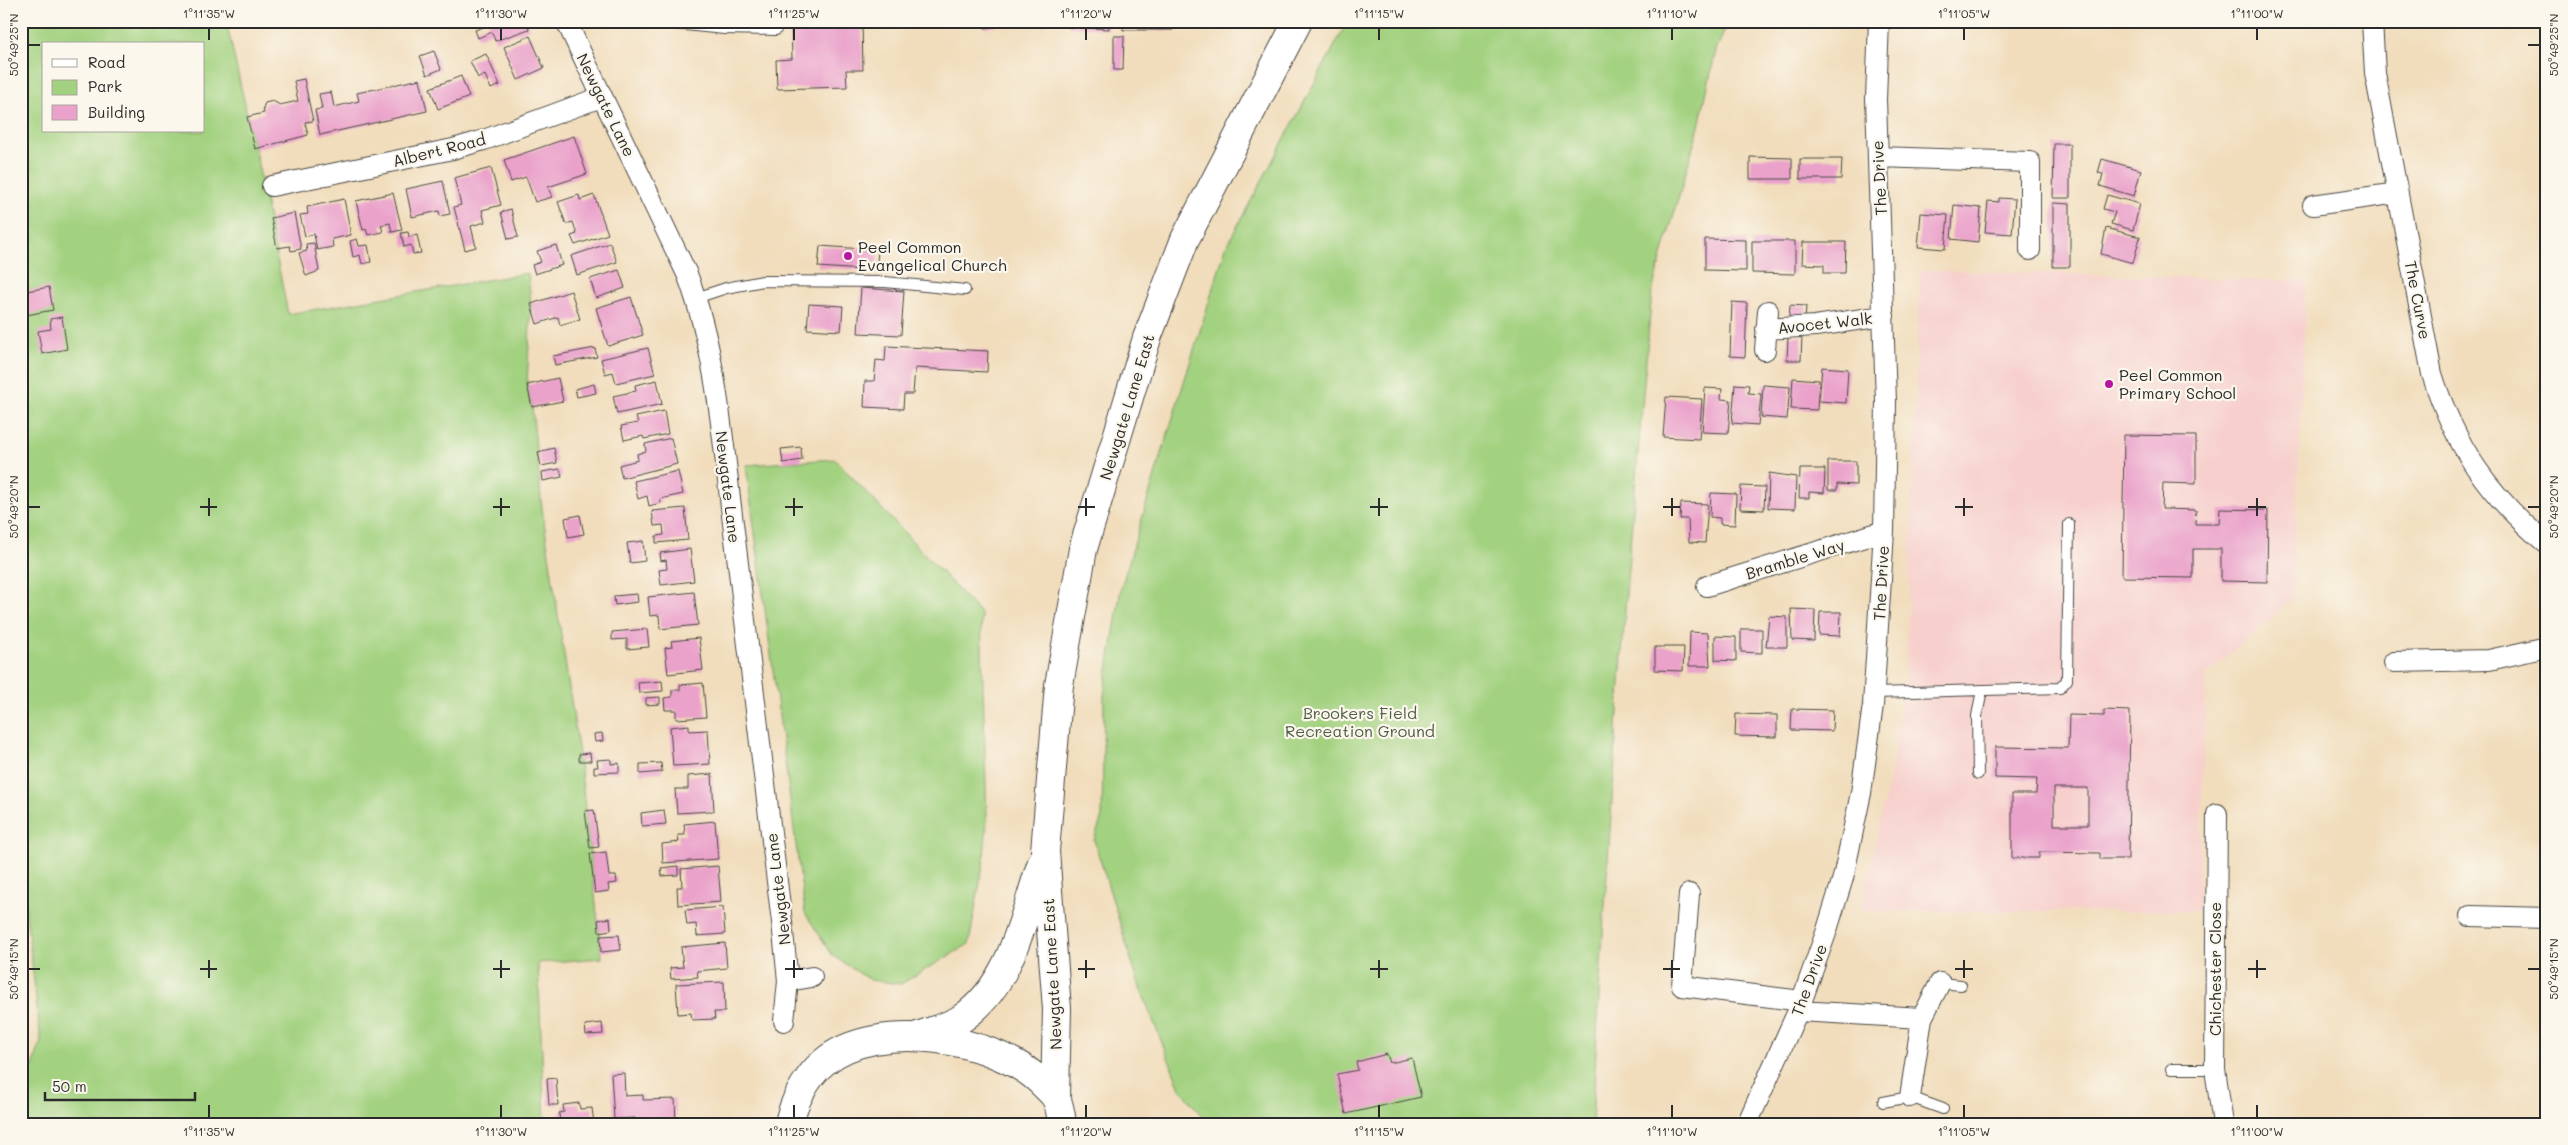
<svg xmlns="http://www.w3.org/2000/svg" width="2568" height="1145" viewBox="0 0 2568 1145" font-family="Mali,sans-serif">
<rect width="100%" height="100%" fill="#fbf7ec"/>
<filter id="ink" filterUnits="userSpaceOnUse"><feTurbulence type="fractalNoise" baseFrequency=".02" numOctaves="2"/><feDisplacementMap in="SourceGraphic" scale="10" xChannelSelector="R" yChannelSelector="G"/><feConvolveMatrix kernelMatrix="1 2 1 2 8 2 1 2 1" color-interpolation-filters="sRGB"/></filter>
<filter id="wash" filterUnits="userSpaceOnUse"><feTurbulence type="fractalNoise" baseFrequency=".0096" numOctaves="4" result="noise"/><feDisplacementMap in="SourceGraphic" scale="20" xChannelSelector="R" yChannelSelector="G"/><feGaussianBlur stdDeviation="1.12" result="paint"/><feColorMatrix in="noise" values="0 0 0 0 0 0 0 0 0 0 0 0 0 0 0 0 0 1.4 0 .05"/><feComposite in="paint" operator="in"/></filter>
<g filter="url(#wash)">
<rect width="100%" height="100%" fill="#f1ddbc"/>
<!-- built -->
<path fill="#f7d0cd" d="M1920,270L2306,281L2293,598L2206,675L2198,911H1861L1892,766L1906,675Z"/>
<!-- green -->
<path fill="#a2d17f" stroke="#667e55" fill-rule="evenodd" d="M21,21H226L255,149L288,314L528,273L531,304L527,385L532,407L542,508L579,754L602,958L538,963L545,1124H30L21,1120V1100L41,1042L21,870ZM44,44H204V131H44Z
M1348,21H1729L1716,50L1699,126L1652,291L1627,580L1601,962L1592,1124H1208L1180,1088L1139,985L1094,840L1102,817L1104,695L1121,588L1159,462L1226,247Z
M835,459L981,614L987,820L984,859L969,944L901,984L870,980L833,956L805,913L746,465Z"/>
<g id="blocks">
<!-- building -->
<path fill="#eaa1ca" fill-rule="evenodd" d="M488,21H526L529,29L495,41L492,32L478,38L475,30L489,25Z
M791,21H862L863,70H846L847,87L777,89L776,60L792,59Z
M981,21H996V26L985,28Z
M1009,21H1047V25L1009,24Z
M1069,21H1109V29L1069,27Z
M1123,21H1174L1173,30H1123Z
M530,36L544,68L518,80L504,47Z
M1114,36H1124L1123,70H1114Z
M434,51L441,69L427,75L420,56Z
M486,54L500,85L491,89L485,75L478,78L470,61Z
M461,76L469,97L438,109L430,88Z
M304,79L313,121L305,122L308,135L255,149L247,117L264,113L263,108L265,103L273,101L280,105L298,101L294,81Z
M420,79L427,111L320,135L315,110L322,109L319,94L331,92L334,107L359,101L357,93Z
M574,136L587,174L548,187L552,197L535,202L526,177L511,182L504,160Z
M2054,144H2070V198H2053Z
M1750,157L1792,158V179H1750Z
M1800,159H1842L1841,179H1800Z
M2102,159L2141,170L2134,196L2100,186L2103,174L2098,173Z
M491,168L501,205L482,210L485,222L471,226L476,247L465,250L454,207L461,205L454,178Z
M443,181L450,214L440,216L439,211L412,217L406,189Z
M393,193L402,230L392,232L390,223L381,225L383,232L368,235L366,229L363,230L356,201Z
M579,195L580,200L594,195L608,234L575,245L571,236L577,234L573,222L566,224L558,202Z
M2107,195L2140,204L2133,230L2111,224L2115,212L2103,209Z
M1999,198L2015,199L2012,234L1985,232L1988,201L1999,202Z
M344,199L351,235L332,239L333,247L317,250L314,234L305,236L300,215L308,214L307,207Z
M2053,203L2070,204V267H2053Z
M1954,205L1981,208L1978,242L1951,239Z
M511,209L518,237L508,239L501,212Z
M294,213L301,249L291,251L290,246L277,248L271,218Z
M1921,213L1948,215L1945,249L1918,247Z
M2106,228L2140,237L2133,263L2101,254Z
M408,232L409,237L417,235L421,253L413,254L411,245L404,247L401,233Z
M357,239L359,246L368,245L371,262L362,264L360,255L353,257L350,241Z
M1705,239L1746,240V271L1705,270Z
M1752,241H1795V274L1752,273Z
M1803,242H1846L1845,273H1824V265L1802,264Z
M314,243L319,271L306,276L299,253L307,251L306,244Z
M610,243L617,262L577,275L571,256Z
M556,245L562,265L535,274L532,265L541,262L537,251Z
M820,246L878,250L877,263L864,262L863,270L818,267Z
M619,270L625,288L596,298L590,279Z
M49,287L53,310L21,316V292Z
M861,288L904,291L901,335L858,333Z
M571,291L580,319L560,325L558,317L537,324L531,304Z
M631,297L643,335L608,346L596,308Z
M1732,302L1747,303L1745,357L1730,356Z
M809,304L843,306L841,331L807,329Z
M1790,305L1806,306L1805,321L1789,320Z
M62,317L67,349L42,354L38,331L51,329L50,319Z
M1788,336H1802L1801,360H1787Z
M886,346L988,351L987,372L915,368L913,394H904L903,409L864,407L865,381H874L876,360L885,361Z
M595,348L597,357L555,365L553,356Z
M648,348L655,374L616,383L613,372L605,374L601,359Z
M1822,367L1848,369L1846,403L1819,401Z
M558,378L563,401L532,407L527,385Z
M1793,378L1819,380L1817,410L1791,409Z
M657,380L662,404L617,414L613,396L636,391L635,385Z
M594,384L596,393L577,397L575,389Z
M1735,384L1749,385L1748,393L1761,394L1758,425L1732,423Z
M1763,385L1790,387L1787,419L1761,417Z
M1705,388L1722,389L1721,399L1731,400L1728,433L1702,432Z
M1666,397L1702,399L1699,439L1663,437Z
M664,411L668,434L644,439L643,436L624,440L621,426L638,423L636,417Z
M2124,435L2196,436V484L2163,483L2162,509L2196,510L2195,524H2219L2220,509L2268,510L2267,582L2221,581V549H2193V578L2122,577Z
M671,438L677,464L622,478L619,465L638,460L637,454L646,451L645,444Z
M801,447L802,460L783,463L781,449Z
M554,448L557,463L541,466L538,452Z
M1828,461H1856V485L1837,484V490H1828Z
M560,469L562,477L543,481L542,472Z
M1800,469H1825L1824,493L1809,492V498H1799Z
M678,471L683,494L660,499L661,503L649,506L647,496L638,499L634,481Z
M1769,473L1796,477L1795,509L1768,508Z
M1741,486L1765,487L1764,510L1740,509Z
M1711,493L1736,494L1735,525L1720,524V518L1710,517Z
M1681,503L1708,504L1705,543L1689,542L1688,519H1680Z
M685,508L688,540L656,543V536L664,535L663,525L654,526L652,511Z
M580,515L584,534L568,537L565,518Z
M643,541L645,561L630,563L627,543Z
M690,549L694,581L661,585L659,570L667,569L666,560L661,561L660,553Z
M694,592L698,625L660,629L659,615L650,616L648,597Z
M637,594L638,602L615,605L614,596Z
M1791,609L1815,610L1814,641L1792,640Z
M1820,612H1841L1840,636L1819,635Z
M1769,616L1787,617V647H1766Z
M647,629L649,647L627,649V639L612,640V632Z
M1741,629H1762V653L1741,652Z
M1690,632L1708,633L1710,666H1689Z
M1715,636L1736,637V661L1715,660Z
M699,638L703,670L668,674L665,648L672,647L671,641Z
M1655,647H1684L1683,671L1655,670Z
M662,681L663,691L639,693L638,683Z
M703,683L706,717L676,719V710H665L664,698L672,697V690H680V685Z
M660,697V704L646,705V698Z
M1792,709L1833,710L1832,731L1791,730Z
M2104,710L2130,711L2128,859H2100V853L2039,852V858H2012V794H2036L2037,779L1995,778V747L2068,748L2069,715L2104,716ZM2054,788H2088V825H2054Z
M1736,714L1777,715V737L1735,736Z
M689,725V731L708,730L710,764L673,766L670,727Z
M602,733L603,741L595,742L594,734Z
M590,753L591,761H579V754Z
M611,759V764L619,763V772L594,773V767H598L597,760Z
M661,763L662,772L640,774V764Z
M712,774L714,811L677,813L675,789H688V776Z
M594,810L599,847L590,848L585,811Z
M664,810L666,824L642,826L641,813Z
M715,821L718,859L663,863L662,844L679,842L678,835H685L684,824Z
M606,852L609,876H616L617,883L608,884L609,891L595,893L590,854Z
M678,866V875L662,876L661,868Z
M718,866L721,902L678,905L677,887H682L681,869Z
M723,907L725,934L697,936L696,924L687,925L685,910Z
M610,918L611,930L599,932L598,920Z
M619,935L621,950L601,952L600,936Z
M725,943L727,968L697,971L698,977L671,979L670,968L683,967L681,947Z
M724,982L725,1012H714L715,1019L692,1020L691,1013L678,1014L676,984Z
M602,1023L603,1034L586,1035L585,1025Z
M1387,1054L1390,1063L1412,1058L1421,1097L1346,1114L1337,1074L1358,1070L1356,1062Z
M624,1073L625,1096L643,1095V1100L675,1099L676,1124H636L635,1118L614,1119L611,1074Z
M556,1078L558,1105H549L547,1079Z
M579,1103L580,1109L592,1108L594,1124H560L559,1113L564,1112L563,1105Z"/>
</g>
</g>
<g filter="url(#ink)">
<use href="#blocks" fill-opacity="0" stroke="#494641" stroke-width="1"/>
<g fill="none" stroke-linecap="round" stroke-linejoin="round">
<!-- lane casing -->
<g stroke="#494641" stroke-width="12">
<path id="lane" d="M646,21L724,29L776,30
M696,298L726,288L763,281L885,282L965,290
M1874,693L2060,688L2067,680L2069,524
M1978,774L1977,716L1982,690
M1940,983L1961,985
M2171,1069H2215
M1883,1102L1910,1097L1943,1109"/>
</g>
<!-- street casing -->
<g stroke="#494641" stroke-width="22">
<path id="street" d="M566,21L687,274C718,355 723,446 734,531C750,661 766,792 782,922L788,981L784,1021
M2372,21L2375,73L2432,374C2455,446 2488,495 2547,544
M1878,157L2030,162V250
M272,186L453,149L484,140L601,97
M2313,205L2398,193
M1766,329L1815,326L1884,316
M1765,350L1768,311
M1707,586L1884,531
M2394,662L2489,660L2547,647
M2217,814L2215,1069L2223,1124
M1689,894L1682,986L1802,1001
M2470,916L2547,918
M788,981L812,977
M1798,1011L1922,1018
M1910,1097L1922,1018L1940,983
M1747,1124L1798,1011L1826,933L1843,878L1861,793L1873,705L1884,531L1886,402L1876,99L1879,21"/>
</g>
<!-- secondary casing -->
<g stroke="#494641" stroke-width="30">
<path id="secondary" d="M918,1036C931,1031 948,1027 961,1019C1012,985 1023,917 1042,862
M1055,1097L1057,1009L1045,851L1059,685L1083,549L1147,338L1185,239L1298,21
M789,1124C793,1102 807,1076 824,1062C877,1017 998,1038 1043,1084C1047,1088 1053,1093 1056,1098C1060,1106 1061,1115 1062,1124"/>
</g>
<!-- lane -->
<use href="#lane" stroke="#fff" stroke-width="10"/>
<!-- street -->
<use href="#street" stroke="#fff" stroke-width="20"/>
<!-- secondary -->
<use href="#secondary" stroke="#fff" stroke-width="28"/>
</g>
</g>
<!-- ticks -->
<path fill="none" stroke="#2b2b2b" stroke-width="2" d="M209,28V40M501,28V40M794,28V40M1086,28V40M1379,28V40M1672,28V40M1964,28V40M2257,28V40M28,45H40M2528,45H2540M209,498V516M501,498V516M794,498V516M1086,498V516M1379,498V516M1672,498V516M1964,498V516M2257,498V516M28,507H40M200,507H217M493,507H510M785,507H803M1078,507H1095M1370,507H1388M1663,507H1680M1955,507H1973M2248,507H2266M2528,507H2540M209,960V978M501,960V978M794,960V978M1086,960V978M1379,960V978M1672,960V978M1964,960V978M2257,960V978M28,969H40M200,969H217M493,969H510M785,969H803M1078,969H1095M1370,969H1388M1663,969H1680M1955,969H1973M2248,969H2266M2528,969H2540M209,1105V1118M501,1105V1118M794,1105V1118M1086,1105V1118M1379,1105V1118M1672,1105V1118M1964,1105V1118M2257,1105V1118"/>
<!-- markers -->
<g fill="#b5179e" stroke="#fbf7ec" stroke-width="2">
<circle cx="848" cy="256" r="5"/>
<circle cx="2109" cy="384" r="5"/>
</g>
<g text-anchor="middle" stroke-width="4.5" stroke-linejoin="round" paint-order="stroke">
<!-- street labels -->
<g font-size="16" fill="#2b2b2b" stroke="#fbf7ec">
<text transform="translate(606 105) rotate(64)" y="6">Newgate Lane</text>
<text transform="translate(439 150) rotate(-14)" y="6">Albert Road</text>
<text transform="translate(1879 178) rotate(-93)" y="6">The Drive</text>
<text transform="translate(2418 300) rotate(79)" y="6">The Curve</text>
<text transform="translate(1825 323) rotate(-6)" y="6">Avocet Walk</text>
<text transform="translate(1127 407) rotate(-73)" y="6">Newgate Lane East</text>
<text transform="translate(728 487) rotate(83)" y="6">Newgate Lane</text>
<text transform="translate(1795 559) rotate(-17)" y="6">Bramble Way</text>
<text transform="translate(1881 583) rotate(-87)" y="6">The Drive</text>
<text transform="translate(778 889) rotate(-97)" y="6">Newgate Lane</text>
<text transform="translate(2215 969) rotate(-90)" y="6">Chichester Close</text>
<text transform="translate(1052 974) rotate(-93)" y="6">Newgate Lane East</text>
<text transform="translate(1809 980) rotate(-70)" y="6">The Drive</text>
</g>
<!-- poi labels -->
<g font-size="16" fill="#2b2b2b" stroke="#fbf7ec" text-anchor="start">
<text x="858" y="253">Peel Common<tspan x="858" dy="18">Evangelical Church</tspan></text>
<text x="2119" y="381">Peel Common<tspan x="2119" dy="18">Primary School</tspan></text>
</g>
<!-- park labels -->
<g font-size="16" fill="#4f5d44" stroke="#fbf7ec">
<text x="1360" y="719">Brookers Field<tspan x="1360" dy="18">Recreation Ground</tspan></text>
</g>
</g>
<!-- margin -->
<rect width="2568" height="1145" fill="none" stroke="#fbf7ec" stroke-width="55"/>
<!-- legend -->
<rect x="42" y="42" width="162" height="90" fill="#fbf7ec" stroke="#a8a59f"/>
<rect x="52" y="59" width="25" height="8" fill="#ffffff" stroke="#a8a59f"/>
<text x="88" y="68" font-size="15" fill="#2b2b2b">Road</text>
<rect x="52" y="80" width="25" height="15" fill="#a2d17f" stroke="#a8a59f"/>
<text x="88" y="92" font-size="15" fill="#2b2b2b">Park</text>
<rect x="52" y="105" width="25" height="15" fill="#eaa1ca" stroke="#a8a59f"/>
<text x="88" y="118" font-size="15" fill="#2b2b2b">Building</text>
<!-- scale -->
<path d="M45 1092v8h150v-8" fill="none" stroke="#2b2b2b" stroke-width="2.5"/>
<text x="52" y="1092" font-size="15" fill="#2b2b2b" stroke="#fbf7ec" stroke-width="4" paint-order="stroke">50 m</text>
<rect x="28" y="28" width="2512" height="1090" fill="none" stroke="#2b2b2b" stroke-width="2"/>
<g font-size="12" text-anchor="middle" fill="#2b2b2b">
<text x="209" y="18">1°11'35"W</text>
<text x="501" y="18">1°11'30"W</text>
<text x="794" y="18">1°11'25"W</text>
<text x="1086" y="18">1°11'20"W</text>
<text x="1379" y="18">1°11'15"W</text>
<text x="1672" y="18">1°11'10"W</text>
<text x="1964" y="18">1°11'05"W</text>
<text x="2257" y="18">1°11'00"W</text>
<text transform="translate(14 45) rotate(-90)" y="4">50°49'25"N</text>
<text transform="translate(2554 45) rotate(-90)" y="4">50°49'25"N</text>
<text transform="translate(14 507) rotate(-90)" y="4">50°49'20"N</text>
<text transform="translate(2554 507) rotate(-90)" y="4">50°49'20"N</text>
<text transform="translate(14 969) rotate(-90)" y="4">50°49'15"N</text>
<text transform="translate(2554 969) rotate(-90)" y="4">50°49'15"N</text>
<text x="209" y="1136">1°11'35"W</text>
<text x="501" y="1136">1°11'30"W</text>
<text x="794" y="1136">1°11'25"W</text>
<text x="1086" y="1136">1°11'20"W</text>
<text x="1379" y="1136">1°11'15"W</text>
<text x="1672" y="1136">1°11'10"W</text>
<text x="1964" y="1136">1°11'05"W</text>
<text x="2257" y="1136">1°11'00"W</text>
</g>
</svg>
